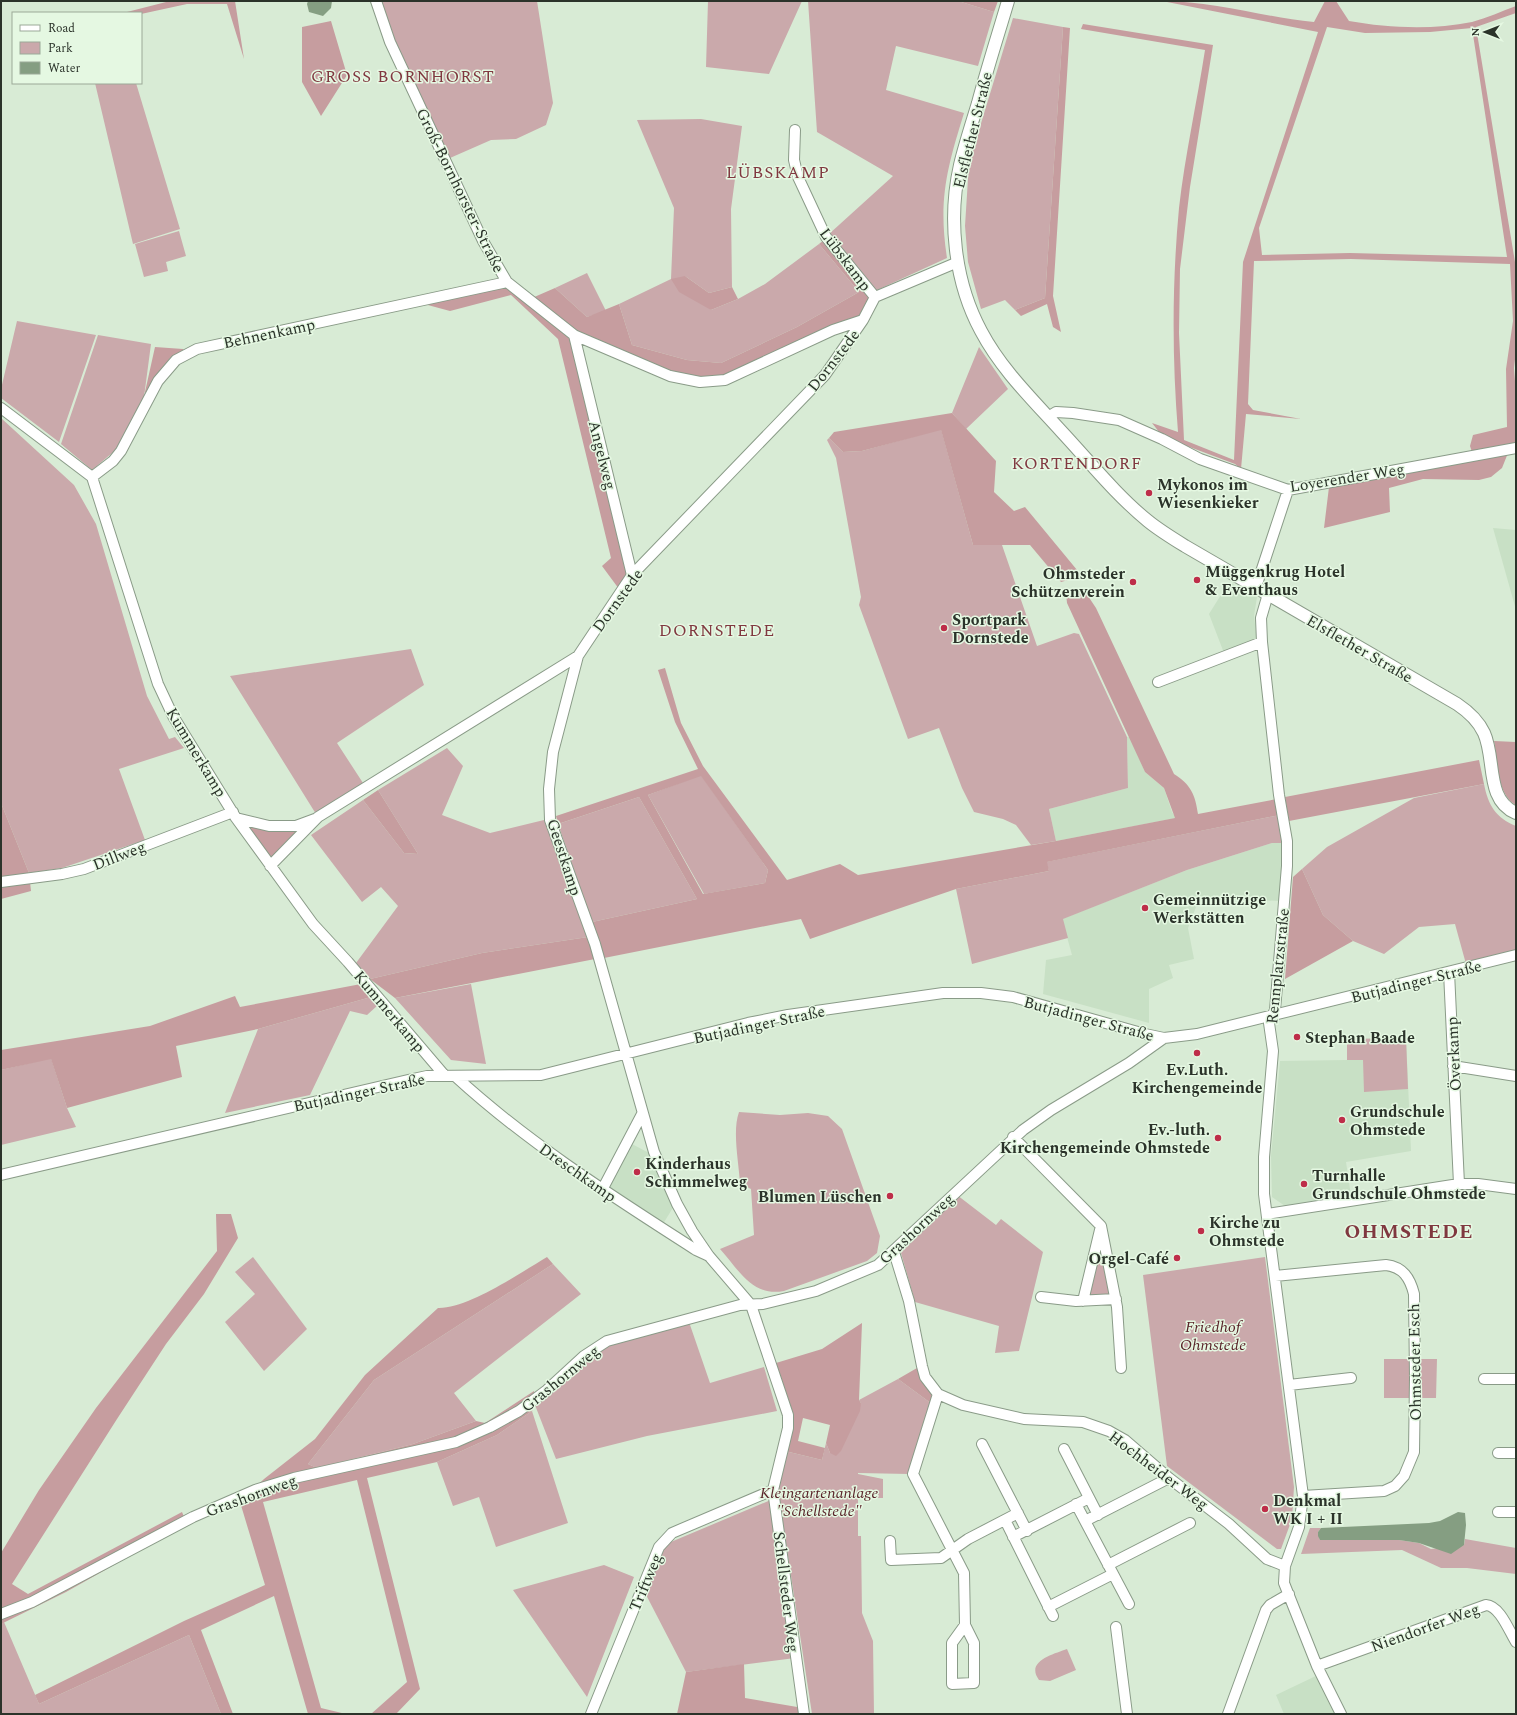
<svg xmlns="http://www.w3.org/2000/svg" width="1517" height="1715" viewBox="0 0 1517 1715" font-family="Spectral,serif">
<rect width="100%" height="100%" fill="#d8ebd5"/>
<!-- built -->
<path fill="#c8e0c5" d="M1493,528L1516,530V610Z
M1229,582L1257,597L1254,616L1257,641L1224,653L1209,614Z
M1127,737H1130L1145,772L1164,788L1172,812L1176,818L1056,841L1049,809L1128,788Z
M1272,843H1284L1281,901L1225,899L1196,907L1188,928L1194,959L1169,965L1173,978L1149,989V1023L1043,994L1046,960L1072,955L1062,919L1187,870Z
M1406,1038L1411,1151L1346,1162L1351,1196L1285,1206L1272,1197L1271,1156L1280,1061L1347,1060V1039Z
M630,1143L651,1154L674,1206L663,1224L607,1189Z
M1320,1674L1341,1714H1284L1276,1695Z"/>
<!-- green -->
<path fill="#caa9ab" d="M381,1H537L553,103L546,125L516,139L491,140L450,158L392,35Z
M708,1H802L769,74L706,67Z
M808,1H958L994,12L978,66L896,46L886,90L964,113C947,168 938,200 947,258L875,291L829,234L893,176L817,132Z
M1013,18L1063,27L1045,298L1015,310L1005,300L981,309L968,262L965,226L969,163Z
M95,83H136L180,229L133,244Z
M701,119L742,126L731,209L732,287L709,293L685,276L711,310L738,299L765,284L819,244L859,292L797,327L721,363L687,360L632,345L619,304L671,279L674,208L637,120Z
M179,231L186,256L166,262L168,271L144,277L135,244Z
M587,273L606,311L587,317L555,288Z
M17,321L96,335L59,442L1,398V389Z
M98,335L151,344L144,397L118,448L92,470L61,444Z
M979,347L1008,389L966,429L952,413Z
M1,418L74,485L96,524L147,696L169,739L175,737L184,748L119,769L145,840L62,868L29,873L1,803Z
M941,429L973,545H1002L1037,646L1074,633L1079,634L1127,737L1128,788L1049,809L1056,841L1031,845L1016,825L1003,819L974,812L962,788L939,728L908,739L859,605L861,597L836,458L827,440L829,438L843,452L862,451Z
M411,649L424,685L337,743L363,783L316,814L230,676Z
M447,748L463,766L442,815L490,833L544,820L588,937L482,953L370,979L356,963L398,906L381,887L362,902L311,835L363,800L404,853L418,854L378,790Z
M701,775L768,870L765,883L704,894L648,795Z
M1484,784C1488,805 1496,818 1516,826V952L1466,964L1455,924L1419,927L1384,954L1353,941L1323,915L1302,869L1327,847L1414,798Z
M639,797L697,899L592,922L558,824Z
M1280,815L1284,843H1272L1187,870L1063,919L1068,938L972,964L956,889L1049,871L1046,862Z
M471,984L486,1064L451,1060L395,998Z
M371,997L378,1005L367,1015L350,1011L310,1095L225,1113L258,1029Z
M1406,1038L1408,1089L1364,1092L1363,1060H1347V1039Z
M51,1058L67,1108L76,1127L1,1145V1070Z
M739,1112L780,1115L808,1113L828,1116L842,1129L880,1236L877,1253L867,1261L784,1291C752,1297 739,1270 720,1249L754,1235L751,1189L740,1184C739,1163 732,1131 739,1112Z
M957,1195L996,1225L1001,1219L1043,1252L1019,1351L995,1353L999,1326L915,1302L901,1253Z
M1101,1240L1112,1296L1088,1297Z
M253,1257L307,1329L264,1371L225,1322L255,1294L235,1272Z
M1265,1257L1294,1487L1292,1519L1281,1549H1277L1167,1466L1143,1275Z
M553,1264L581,1294L454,1393L476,1421L413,1444L317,1468L308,1464L374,1380Z
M689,1322L710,1383L764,1367L777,1411L647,1436L556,1459L535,1405L594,1352L617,1341Z
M1384,1359H1437L1436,1398H1384Z
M898,1379L932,1404L909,1474L858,1473V1474L883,1479V1498H858V1536H861L862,1613L873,1641L874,1714H812L778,1490L785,1451L822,1460L826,1443L830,1453L861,1403L859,1400Z
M532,1411L568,1523L496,1547L479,1497L453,1506L437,1462L497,1435Z
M773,1499L795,1658L686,1672L642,1587L659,1547Z
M1310,1528H1321L1318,1532L1320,1540H1399L1419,1543L1431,1549L1464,1545L1465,1539L1516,1548V1574L1467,1568H1441L1402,1550L1301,1554Z
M604,1565L634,1577L587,1697L513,1590Z
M4,1622L39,1704L189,1635L221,1714H1V1624Z
M1067,1649L1076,1670L1050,1681L1039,1680C1025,1661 1054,1654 1067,1649Z"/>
<!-- forest -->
<path fill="#c69d9f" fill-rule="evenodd" d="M170,1H235L244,59L227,4H187L141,14L123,13Z
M958,1H998L994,12Z
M1162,1C1213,1 1263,17 1314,22L1325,1H1336L1349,21C1388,28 1433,30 1472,22C1487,18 1502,11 1516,6V13L1476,27L1516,268V351L1514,368L1516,394V445L1472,452L1470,446L1473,435L1507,427L1506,369L1513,321L1510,264L1351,259L1254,261L1248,404L1253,410L1301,419L1246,414L1241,469L1235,464L1163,437L1152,423L1178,432C1172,358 1172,283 1179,208C1185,155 1197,102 1205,50L1081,29L1083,24L1213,45L1190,187L1180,269L1179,333L1184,440L1234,460L1243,262L1318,32ZM1327,27L1365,33L1430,32L1472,28L1507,257L1350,253L1262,255L1259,228Z
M331,21L347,75L321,116L302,82V27Z
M1063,27L1070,28L1053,296L1061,332L1053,327L1047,304L1021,316L1015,310L1045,298Z
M824,240L871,296L861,318L724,376L699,378L669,372L574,332L532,298L555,288L587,317L619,304L632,345L687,360L721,363L797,327L859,292L819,244Z
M685,276L709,293L732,287L738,299L711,310L679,292L671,279Z
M506,284L571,336L630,574L619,589L602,566L611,558L558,339L511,295L450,311L424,304Z
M155,347L183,349L185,352L170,358L156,378L148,395L145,392Z
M952,413L996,461L994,492L1014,511L1025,507L1082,576L1061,582L1030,545H973L941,430L862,451L843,452L829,438L834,432Z
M1508,453L1502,468L1491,477L1479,480L1423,479L1389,488L1390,512L1324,528L1329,487Z
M1077,588L1088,596L1096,608L1174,774C1191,785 1195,794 1198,814L1277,799L1280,815L1047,862L1049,871L956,889L810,939L801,919L604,958L592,922L697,899L639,797L558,824L556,816L698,769L675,722L658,670L665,668L681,723L703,766L787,880L840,864L858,875L1056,841L1175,818L1164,788L1145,772L1067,603L1066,593ZM701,776L768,870L765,883L703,894L648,795Z
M1494,741L1516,742V805C1496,794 1498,761 1494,741Z
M1479,760L1484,784L1289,821L1285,797Z
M378,790L418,854L404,853L363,800Z
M1,803L29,873L31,891L1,899Z
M242,822L307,825L269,860Z
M1302,869L1323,915L1353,941L1285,979L1293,877Z
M588,937L595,959L395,998L370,979L482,953Z
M361,984L371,997L258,1029L176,1046L182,1077L67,1108L51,1059L1,1070V1050L150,1026L235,996L240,1007Z
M216,1214H231L238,1238L204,1294L166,1344L117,1419L12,1584L28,1594L182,1512L187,1524L66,1592L1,1624V1553L39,1490L96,1408L217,1251Z
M547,1257L553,1264L374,1380L308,1464L317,1468L413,1444L476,1421L485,1423L534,1391L535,1405L532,1411L497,1435L437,1462L367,1478L420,1689L396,1714H371L407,1682L357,1480L263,1502L321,1708L346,1714H308L274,1596L201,1630L233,1714H221L189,1635L39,1704L35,1695L184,1621L265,1585L240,1502L264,1479L315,1439L365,1375L438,1308C468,1309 520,1273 547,1257Z
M862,1323L859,1400L861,1403L860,1411L841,1451L836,1456L830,1453L826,1443L830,1425L803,1418L798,1441L825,1448L822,1460L785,1451L794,1416L776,1363L822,1349Z
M917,1368L935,1395L932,1404L898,1379Z
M744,1664L745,1698L803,1708L804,1714H677L686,1672Z"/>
<!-- water -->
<path fill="#859e82" d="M308,1H332L331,8L323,16L309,12L307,4Z
M1458,1512L1465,1513L1466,1525L1464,1545L1451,1554L1419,1543L1399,1540H1320L1318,1536V1532L1321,1528L1429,1523L1440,1521Z"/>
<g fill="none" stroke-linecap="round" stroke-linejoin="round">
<!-- minor casing -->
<g stroke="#8a9b88" stroke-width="12">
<path id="minor" d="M376,1L390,42L483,241L507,282L574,335L670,376L700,382L725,380L833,330L863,320L875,297L958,262
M795,130L794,160L798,177L826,237L875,297
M574,335L632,575
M1,408L92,477L158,684L173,716L236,818L313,924L348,962L445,1076
M1048,417L1056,412L1073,413L1119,420L1162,439L1200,459L1288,490L1516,448
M92,477L113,461L121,451L158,381L176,360L197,349L507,282
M1256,587L1288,490
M1268,594L1261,618L1262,642L1279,795L1287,841V866L1275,1010L1269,1023L1273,1051L1264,1157V1194L1303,1496L1299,1527L1285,1566L1284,1583L1317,1666L1341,1714
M578,656L553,752L549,789L550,820L595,944L654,1152L677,1204L692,1231L709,1256L751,1305L788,1415V1428L773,1490L804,1714
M1158,682L1262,642
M236,818L269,826H296L315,819
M270,866L318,817L578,656L632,575L825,375L863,320
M1,882L62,874L84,869L233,812
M1449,972L1459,1184
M1453,1066L1516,1076
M455,1076C528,1143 612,1196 696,1250L709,1256
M1013,1137L1101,1226L1117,1307L1121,1368
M1,1175L408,1080L427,1076L541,1075L748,1023L788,1015L943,993H981L1013,997L1145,1034L1164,1038L1197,1034L1516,955
M602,1190L642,1114
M1267,1214L1459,1184H1478L1516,1189
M894,1252L909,1301L922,1366L925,1377L938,1394L963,1405L1024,1419L1083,1422L1109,1431L1125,1440L1169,1478L1229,1524L1267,1559L1285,1566
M1275,1276L1386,1265C1403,1267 1410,1278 1414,1294L1415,1378L1414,1452L1404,1476L1395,1486L1384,1491L1303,1496
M1041,1297L1076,1301L1116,1299
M1083,1301L1100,1230
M1484,1379H1516
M1289,1385L1351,1378
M938,1394L913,1474L964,1573L965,1625L952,1643V1684L974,1683V1643L965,1625
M982,1444L1027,1531
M1064,1449L1098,1515
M1498,1453H1516
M1076,1504L1129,1604
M1498,1512H1516
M1005,1520L1053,1616
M1085,1521L1169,1478
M1013,1537L1089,1498
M890,1541L891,1560L941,1558L968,1539L1018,1513
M1108,1565L1190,1523
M1048,1607L1113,1574
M1,1614L32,1602L193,1517L255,1490L294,1478L456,1442L490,1427L519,1411L547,1390L584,1356L607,1341L740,1305L763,1304L816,1291L878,1265L1023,1130L1051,1110L1129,1063L1164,1038
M1116,1627L1127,1714
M1317,1666L1486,1605C1500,1606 1509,1631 1516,1642
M591,1714L659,1547L672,1533L773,1490
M1228,1714L1266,1610L1270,1605L1289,1594"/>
</g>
<!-- major casing -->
<g stroke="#8a9b88" stroke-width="14">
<path id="major" d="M1008,1C998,35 987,69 978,103C972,123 965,144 960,165C948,218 954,281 981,331C1001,369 1032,399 1061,431C1089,461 1116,495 1148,521C1159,530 1172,538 1185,546L1457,704C1469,712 1478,720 1484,733C1496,759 1485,800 1516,813"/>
</g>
<!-- minor -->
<use href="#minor" stroke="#fff" stroke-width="10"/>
<!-- major -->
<use href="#major" stroke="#fff" stroke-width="12"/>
</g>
<!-- markers -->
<g fill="#be2d49" stroke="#e5f8e2" stroke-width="1.5">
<circle cx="1149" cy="493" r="4"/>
<circle cx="1197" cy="580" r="4"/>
<circle cx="1133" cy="582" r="4"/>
<circle cx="944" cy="628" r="4"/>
<circle cx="1145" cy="908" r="4"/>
<circle cx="1297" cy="1037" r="4"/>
<circle cx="1197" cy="1053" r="4"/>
<circle cx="1342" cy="1120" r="4"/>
<circle cx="1218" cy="1138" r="4"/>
<circle cx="637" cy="1172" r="4"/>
<circle cx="1304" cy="1184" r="4"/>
<circle cx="890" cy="1196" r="4"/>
<circle cx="1201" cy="1231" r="4"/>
<circle cx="1177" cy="1258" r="4"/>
<circle cx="1265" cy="1509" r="4"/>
</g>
<g text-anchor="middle" stroke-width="3" stroke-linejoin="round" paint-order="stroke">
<!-- street labels -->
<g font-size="16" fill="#2b332a" stroke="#e5f8e2">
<text transform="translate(972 130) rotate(-76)" y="6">Elsflether Straße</text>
<text transform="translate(461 190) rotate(64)" y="6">Groß-Bornhorster-Straße</text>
<text transform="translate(846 259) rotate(53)" y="6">Lübskamp</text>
<text transform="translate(269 333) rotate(-12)" y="6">Behnenkamp</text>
<text transform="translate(833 360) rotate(-52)" y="6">Dornstede</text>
<text transform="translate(603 455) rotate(76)" y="6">Angelweg</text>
<text transform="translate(1347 477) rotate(-9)" y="6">Loyerender Weg</text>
<text transform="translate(617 600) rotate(-54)" y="6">Dornstede</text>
<text transform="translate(1360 648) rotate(30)" y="6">Elsflether Straße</text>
<text transform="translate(197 752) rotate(59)" y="6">Kummerkamp</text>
<text transform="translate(119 855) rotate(-21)" y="6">Dillweg</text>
<text transform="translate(565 857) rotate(72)" y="6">Geestkamp</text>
<text transform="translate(1277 966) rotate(-84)" y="6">Rennplatzstraße</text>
<text transform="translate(1416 981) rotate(-14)" y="6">Butjadinger Straße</text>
<text transform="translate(390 1011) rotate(50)" y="6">Kummerkamp</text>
<text transform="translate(1089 1018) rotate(15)" y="6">Butjadinger Straße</text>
<text transform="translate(759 1024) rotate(-12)" y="6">Butjadinger Straße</text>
<text transform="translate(1453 1054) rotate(-93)" y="6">Överkamp</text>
<text transform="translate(359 1092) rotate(-12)" y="6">Butjadinger Straße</text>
<text transform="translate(578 1172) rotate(35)" y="6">Dreschkamp</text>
<text transform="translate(916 1228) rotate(-43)" y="6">Grashornweg</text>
<text transform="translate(1414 1362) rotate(-91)" y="6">Ohmsteder Esch</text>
<text transform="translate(560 1378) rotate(-39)" y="6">Grashornweg</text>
<text transform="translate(1159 1470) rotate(37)" y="6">Hochheider Weg</text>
<text transform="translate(251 1495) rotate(-20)" y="6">Grashornweg</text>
<text transform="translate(645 1582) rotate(-67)" y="6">Triftweg</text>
<text transform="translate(787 1592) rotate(83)" y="6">Schellsteder Weg</text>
<text transform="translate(1425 1627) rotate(-20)" y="6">Niendorfer Weg</text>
</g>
<!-- poi labels -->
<g font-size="16" font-weight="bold" fill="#2b332a" stroke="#e5f8e2" text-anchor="start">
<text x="1157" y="490">Mykonos im<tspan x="1157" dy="18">Wiesenkieker</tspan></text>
<text x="1205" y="577">Müggenkrug Hotel<tspan x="1205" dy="18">&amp; Eventhaus</tspan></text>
<text x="1125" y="579" text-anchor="end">Ohmsteder<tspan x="1125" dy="18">Schützenverein</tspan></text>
<text x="952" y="625">Sportpark<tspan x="952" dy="18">Dornstede</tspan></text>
<text x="1153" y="905">Gemeinnützige<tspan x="1153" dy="18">Werkstätten</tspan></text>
<text x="1305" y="1043">Stephan Baade</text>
<text x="1197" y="1075" text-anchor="middle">Ev.Luth.<tspan x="1197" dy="18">Kirchengemeinde</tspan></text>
<text x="1350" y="1117">Grundschule<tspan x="1350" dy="18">Ohmstede</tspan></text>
<text x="1210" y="1135" text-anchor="end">Ev.-luth.<tspan x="1210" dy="18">Kirchengemeinde Ohmstede</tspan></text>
<text x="645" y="1169">Kinderhaus<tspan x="645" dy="18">Schimmelweg</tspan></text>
<text x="1312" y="1181">Turnhalle<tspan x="1312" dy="18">Grundschule Ohmstede</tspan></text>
<text x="882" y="1202" text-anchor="end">Blumen Lüschen</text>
<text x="1209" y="1228">Kirche zu<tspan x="1209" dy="18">Ohmstede</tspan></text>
<text x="1169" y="1264" text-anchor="end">Orgel-Café</text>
<text x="1273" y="1506">Denkmal<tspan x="1273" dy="18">WK I + II</tspan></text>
</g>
<!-- park labels -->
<g font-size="16" font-style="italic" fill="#5a242a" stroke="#e5f8e2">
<text x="1213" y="1332">Friedhof<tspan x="1213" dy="18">Ohmstede</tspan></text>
<text x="819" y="1498">Kleingartenanlage<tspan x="819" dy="18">"Schellstede"</tspan></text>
</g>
<!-- neighbourhood labels -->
<g font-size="17" letter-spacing="1" fill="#803840" stroke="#e5f8e2">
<text x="403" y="82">GROSS BORNHORST</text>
<text x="778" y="178">LÜBSKAMP</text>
<text x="1077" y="469">KORTENDORF</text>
<text x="717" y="636">DORNSTEDE</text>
</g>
<!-- district labels -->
<g font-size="20" font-weight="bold" letter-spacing="1" fill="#803840" stroke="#e5f8e2">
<text x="1409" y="1238">OHMSTEDE</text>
</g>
</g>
<!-- border -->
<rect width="1517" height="1715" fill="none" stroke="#2b332a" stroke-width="4"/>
<!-- legend -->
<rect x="12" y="12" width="130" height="72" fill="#e5f8e2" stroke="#9ba998"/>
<rect x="20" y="25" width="20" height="6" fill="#ffffff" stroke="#9ba998"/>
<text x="48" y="32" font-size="12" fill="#2b332a">Road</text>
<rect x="20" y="42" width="20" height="12" fill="#caa9ab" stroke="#9ba998"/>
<text x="48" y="52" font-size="12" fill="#2b332a">Park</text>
<rect x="20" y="62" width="20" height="12" fill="#859e82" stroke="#9ba998"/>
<text x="48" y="72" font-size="12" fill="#2b332a">Water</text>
<!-- north arrow -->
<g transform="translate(1485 32) rotate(270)" stroke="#e5f8e2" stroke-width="3" paint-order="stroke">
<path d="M0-3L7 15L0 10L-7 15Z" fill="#2b332a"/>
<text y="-6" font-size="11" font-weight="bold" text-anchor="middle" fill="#2b332a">N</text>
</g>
</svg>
